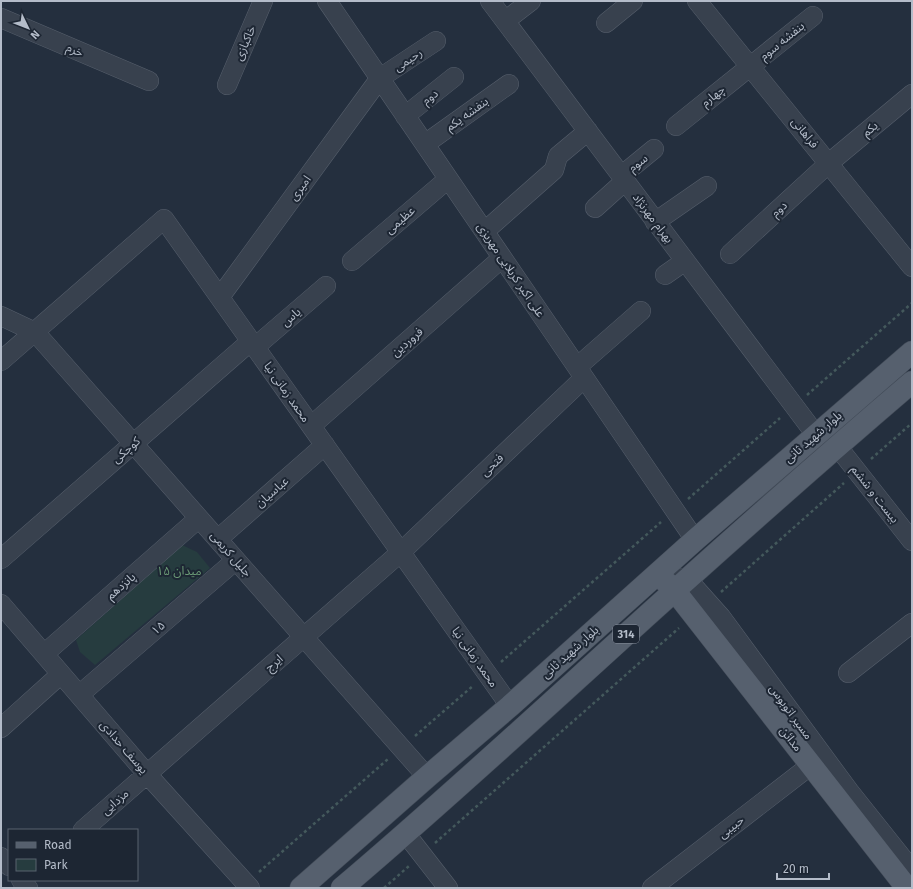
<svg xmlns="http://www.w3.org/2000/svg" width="913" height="889" viewBox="0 0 913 889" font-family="'Fira Sans','Noto Sans Arabic',sans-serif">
<rect width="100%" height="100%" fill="#242f3e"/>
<!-- green -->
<path fill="#263c3f" d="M182,545L197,552L210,568L95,665L80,652L76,640Z"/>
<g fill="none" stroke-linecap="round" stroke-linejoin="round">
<!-- minor casing -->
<g stroke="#565f6c" stroke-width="20">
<path id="minor" d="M327,1L695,540
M490,1L816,435
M697,1L912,267
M1,18L149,81
M505,21L531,1
M606,23L633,1
M227,85L263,1
M405,116L454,77
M676,126L813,16
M425,144L509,84
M621,176L654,149
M595,208L625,181
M655,222L707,186
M485,231L554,170L558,156L588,131
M730,254L829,163L912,94
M352,261L448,179
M665,275L685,261
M220,297L380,78L436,41
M1,316L35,332L427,777
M255,347L326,286
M1,361L164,219L510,706
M577,367L641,311
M311,426L502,258
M837,446L912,541
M218,539L325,445
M1,559L251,341
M673,577L688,580L721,617L849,791L912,870
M1,604L147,774L250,888
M44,654L199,518
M848,673L912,623
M79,695L236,560
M1,728L61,674
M83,830L401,552L584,378
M406,834L448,888
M1,857L9,866
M21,880L28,888
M652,888L811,765"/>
</g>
<!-- major casing -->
<g stroke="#414a57" stroke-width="23">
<path id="major" d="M665,581L675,591L907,888
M301,888L427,777L510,706L695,540L912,352
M342,888C433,811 520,731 608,651C708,560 809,470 912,382"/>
</g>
<!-- path -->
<path stroke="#44595c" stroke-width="2.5" stroke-dasharray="3 3" stroke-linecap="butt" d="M807,395L912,303
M871,459L912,423
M688,499L780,418
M721,592L844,483
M501,662L661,522
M415,736L474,685
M435,843L679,628
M259,872L388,759
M384,888L409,866"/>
<!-- minor -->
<use href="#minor" stroke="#38414e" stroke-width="19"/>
<!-- major -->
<use href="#major" stroke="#56606e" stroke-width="22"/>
</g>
<g text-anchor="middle" stroke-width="4" stroke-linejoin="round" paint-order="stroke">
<!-- shield labels -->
<rect fill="#1d2633" stroke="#878f9c" stroke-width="1" x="613" y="625" width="26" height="18" rx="3"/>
<g font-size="11" font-weight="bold" fill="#b4bcc9">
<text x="626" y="638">314</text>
</g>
<!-- street labels -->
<g font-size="12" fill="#b4bcc9" stroke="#1d2633">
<text transform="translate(782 41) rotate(-39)" y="4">بنفشه سوم</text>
<text transform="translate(245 43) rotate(-67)" y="4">خاکبازی</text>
<text transform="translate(75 50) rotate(23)" y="4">خرم</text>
<text transform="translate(408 60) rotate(-34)" y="4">رحیمی</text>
<text transform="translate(713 96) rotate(-39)" y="4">چهارم</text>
<text transform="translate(430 97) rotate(-38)" y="4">دوم</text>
<text transform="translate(467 114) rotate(-36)" y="4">بنفشه یکم</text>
<text transform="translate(870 129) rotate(-40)" y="4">یکم</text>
<text transform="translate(805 133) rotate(51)" y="4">فراهانی</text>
<text transform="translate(638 163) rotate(-38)" y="4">سوم</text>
<text transform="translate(300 188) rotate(-54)" y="4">امیری</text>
<text transform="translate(779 209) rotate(-42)" y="4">دوم</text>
<text transform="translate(653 218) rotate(53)" y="4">بهرام مهرنژاد</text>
<text transform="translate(400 220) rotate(-41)" y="4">عظیمی</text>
<text transform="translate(511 270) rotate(56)" y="4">علی اکبر کربلایی مهریزی</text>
<text transform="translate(291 317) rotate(-41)" y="4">یاس</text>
<text transform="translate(407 342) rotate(-41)" y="4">فروردین</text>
<text transform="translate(287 392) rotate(55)" y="4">محمد زمانی نیا</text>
<text transform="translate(813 437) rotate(-41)" y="4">بلوار شهید ثانی</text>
<text transform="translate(126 450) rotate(-41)" y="4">کوچکی</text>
<text transform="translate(492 465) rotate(-44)" y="4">فتحی</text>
<text transform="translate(272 492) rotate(-41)" y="4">عباسیان</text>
<text transform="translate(875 494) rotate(52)" y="4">بیست و ششم</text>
<text transform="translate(231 554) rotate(49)" y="4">جلیل کریمی</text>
<text transform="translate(121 586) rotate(-41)" y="4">پانزدهم</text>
<text transform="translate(158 628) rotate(-41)" y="4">۱۵</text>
<text transform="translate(570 652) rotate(-42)" y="4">بلوار شهید ثانی</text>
<text transform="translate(475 657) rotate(55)" y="4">محمد زمانی نیا</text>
<text transform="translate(274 663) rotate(-41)" y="4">ایرج</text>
<text transform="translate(791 712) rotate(54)" y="4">مسیر اتوبوس</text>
<text transform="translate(791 739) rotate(52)" y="4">مدائن</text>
<text transform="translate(124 747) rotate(49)" y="4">یوسف حدادی</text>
<text transform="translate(115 802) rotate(-41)" y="4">مزدایی</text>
<text transform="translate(731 827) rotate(-38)" y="4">حبیبی</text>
</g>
<!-- park labels -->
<g font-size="12" fill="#6b9a76" stroke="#1d2633">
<text x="179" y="575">میدان ۱۵</text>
</g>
</g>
<!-- border -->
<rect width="913" height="889" fill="none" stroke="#b4bcc9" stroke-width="4"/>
<!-- legend -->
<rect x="8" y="829" width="130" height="52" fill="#1d2633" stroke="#59626f"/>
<rect x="16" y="842" width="20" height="6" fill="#56606e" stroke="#59626f"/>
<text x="44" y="849" font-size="12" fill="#b4bcc9">Road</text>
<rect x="16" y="859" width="20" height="12" fill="#263c3f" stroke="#59626f"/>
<text x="44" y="869" font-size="12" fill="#b4bcc9">Park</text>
<!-- north arrow -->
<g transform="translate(28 28) rotate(133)" stroke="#1d2633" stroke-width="3" paint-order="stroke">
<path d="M0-3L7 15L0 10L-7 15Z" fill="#b4bcc9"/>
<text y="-6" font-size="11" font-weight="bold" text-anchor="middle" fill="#b4bcc9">N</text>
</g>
<!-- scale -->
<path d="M777 873v6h52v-6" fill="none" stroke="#b4bcc9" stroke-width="2"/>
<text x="783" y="873" font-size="12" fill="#b4bcc9" stroke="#1d2633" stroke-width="3" paint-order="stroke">20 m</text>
</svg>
